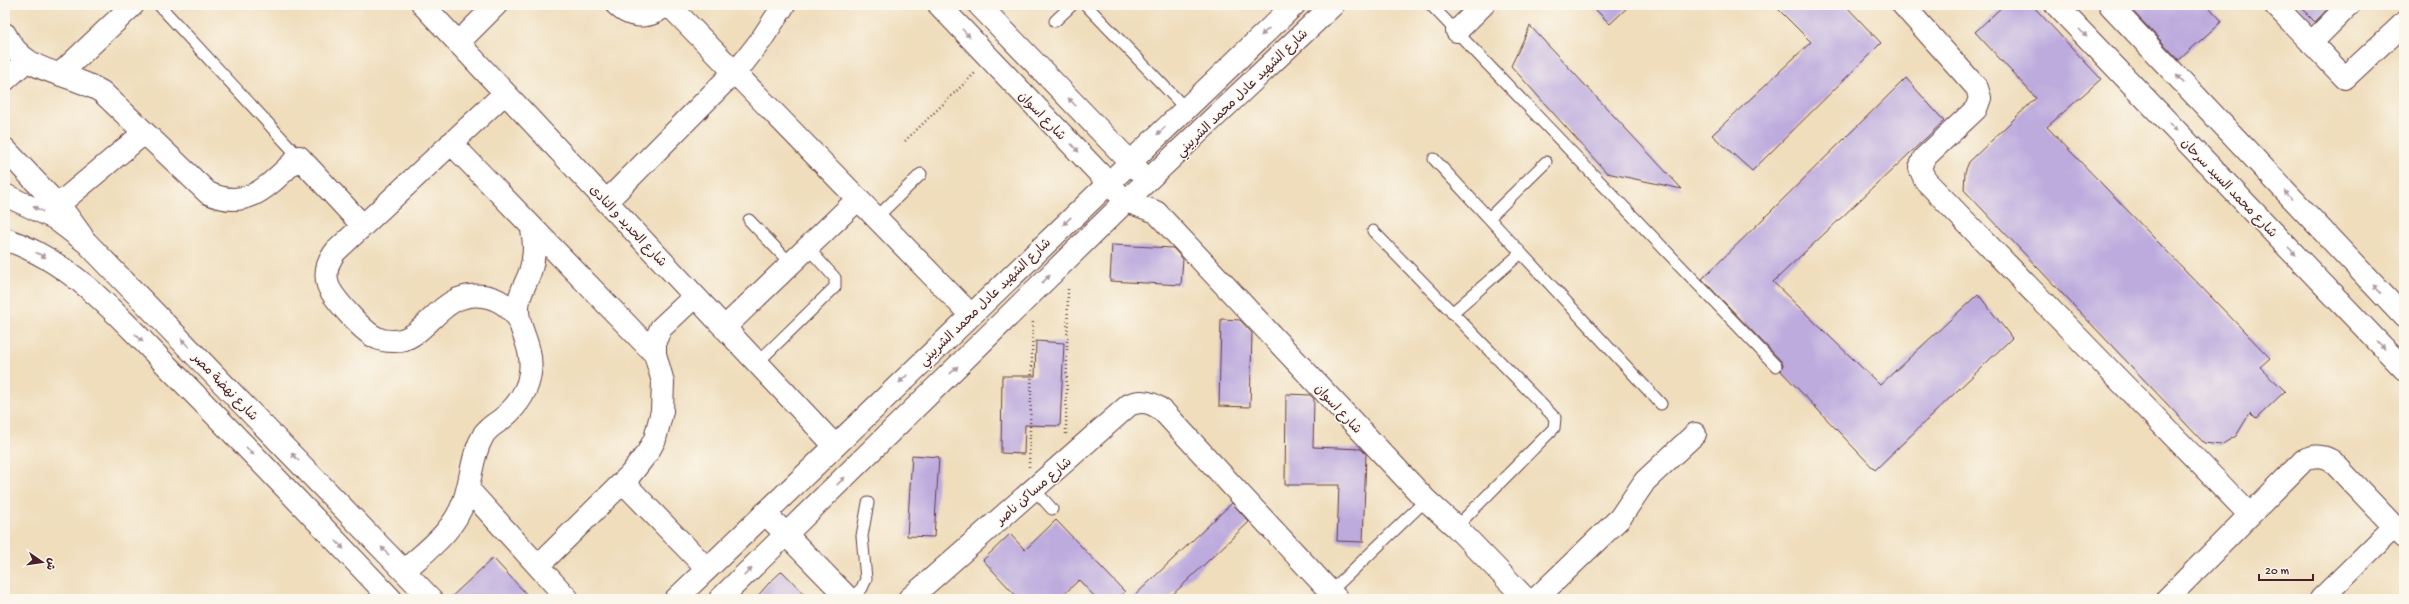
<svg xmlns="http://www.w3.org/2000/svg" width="2409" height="604" viewBox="0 0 2409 604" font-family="'Gochi Hand','Playpen Sans Arabic',sans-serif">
<rect width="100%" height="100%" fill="#fbf7ec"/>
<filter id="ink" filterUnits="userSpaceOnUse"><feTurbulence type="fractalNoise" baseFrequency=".025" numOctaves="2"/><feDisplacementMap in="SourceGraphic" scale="8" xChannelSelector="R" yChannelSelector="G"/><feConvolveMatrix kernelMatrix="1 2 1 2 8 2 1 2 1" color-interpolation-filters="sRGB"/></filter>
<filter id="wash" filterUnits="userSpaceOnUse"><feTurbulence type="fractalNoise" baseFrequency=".012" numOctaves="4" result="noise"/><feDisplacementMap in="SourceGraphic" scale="16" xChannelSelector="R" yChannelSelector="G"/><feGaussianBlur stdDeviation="0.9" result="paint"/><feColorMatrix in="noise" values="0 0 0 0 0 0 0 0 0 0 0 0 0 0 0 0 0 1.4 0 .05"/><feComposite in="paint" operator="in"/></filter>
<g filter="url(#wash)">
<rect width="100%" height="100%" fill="#efddbb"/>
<g id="blocks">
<!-- building -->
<path fill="#bdabde" d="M1591,5H1630L1610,24Z
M1774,5H1845L1881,43L1752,171L1712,135L1811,42Z
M2004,5H2032L2101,79L2047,127L2270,358L2260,367L2285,391L2256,419L2250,413L2236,436L2221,445L2204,443L1964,190L1965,172L1969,162L2036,98L1975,32Z
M2127,5H2207L2222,21L2179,60Z
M2298,5H2331L2315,22Z
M1530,26L1682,189L1607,173L1511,66Z
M1906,78L1944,121L1773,282L1880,385L1978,294L2012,338L1875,470L1781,371L1783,365L1781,361L1702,279Z
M1112,245L1173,248L1183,259L1181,285L1110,281Z
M1221,319L1240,320L1252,333L1250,407L1219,406Z
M1036,341L1064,343L1060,426L1025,425L1024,454L1001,453L1002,376H1035Z
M1286,394L1310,395L1314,399L1313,447L1361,449L1366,454L1363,542L1337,541L1339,485H1285Z
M912,455L939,457L934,537L907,536Z
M1232,503L1249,522L1168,599H1131Z
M1056,520L1125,592L1117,599H1097L1079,580L1059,599H1019L983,560L1010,534L1025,550Z
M493,558L531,599H449Z
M782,571L809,599H755L769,583Z"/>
</g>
</g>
<g filter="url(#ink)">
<use href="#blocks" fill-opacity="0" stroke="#633c41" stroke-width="1"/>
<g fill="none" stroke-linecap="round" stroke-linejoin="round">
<!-- service casing -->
<g stroke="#633c41" stroke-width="13">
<path id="service" d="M159,5L299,157
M1086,5L1185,108
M1431,5L1776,366
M1055,21L1072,5
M1434,159L1661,404
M876,218L921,174
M1489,218L1546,162
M749,220L791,264
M1373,231L1555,418L1554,428L1456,527
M1452,313L1521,253
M757,363L835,287V278L808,248
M1034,489L1052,509
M1331,591L1426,500
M851,599L862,588L866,579L862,536L868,503"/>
</g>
<!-- minor casing -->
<g stroke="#633c41" stroke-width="24">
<path id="minor" d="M423,5L835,446
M617,5C631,19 651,19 665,5
M669,5L970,314
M1903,5L1977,88L1980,98L1976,109L1924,158L1920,168L1925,180L2250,515
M2275,5L2345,78L2404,23
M1457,31L1483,5
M5,34C25,76 67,70 102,92L208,193C250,212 270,183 299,157L363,226
M458,43L496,5
M2311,43L2349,5
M60,74L133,5
M5,80L26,61
M505,93L336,251C328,261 324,272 328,285C332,297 364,333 377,338C382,341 388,341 394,341C428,340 439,290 483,296C499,298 509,307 518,318
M451,143L655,354
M5,149L66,214L82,236
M607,201L744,62L761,40L784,5
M1126,201L1156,212L1426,500L1456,527L1526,599
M58,205L144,133
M724,328L858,199
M623,482L707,569
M468,489L568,599
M765,513L849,599
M538,566L630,475L648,452L655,439L662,411L663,382L655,354V341L661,328L695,296
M404,571C427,550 454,531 464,501C472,478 471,456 484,434C489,427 495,424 502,419C516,407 528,392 530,373C534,345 516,328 518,306C519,293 526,284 530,272C535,257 535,244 532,230
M909,599L1129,405C1142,399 1152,402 1163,411L1337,599
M1536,599L1620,518L1645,481L1695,434
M2167,599L2304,460C2314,455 2322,455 2332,461L2404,537
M2321,599L2394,527"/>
</g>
<!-- tertiary casing -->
<g stroke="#633c41" stroke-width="24">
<path id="tertiary" d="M939,5L1117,192
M979,5L1139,171
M2056,5L2404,369
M2110,5L2404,317
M5,195L54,218L87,243L431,599
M5,239C77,263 126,325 178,377C250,450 321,525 391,599
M676,599L1294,5
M720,599L1126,201L1333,5"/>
</g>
<!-- path -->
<path stroke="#633c41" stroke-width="2.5" stroke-dasharray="1 3" stroke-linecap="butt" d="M905,141L976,72
M1066,434L1068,287
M1029,467L1033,320"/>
<!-- service -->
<use href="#service" stroke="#fff" stroke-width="11"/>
<!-- minor -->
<use href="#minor" stroke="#fff" stroke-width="22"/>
<!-- tertiary -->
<use href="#tertiary" stroke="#fff" stroke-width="22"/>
</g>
<!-- one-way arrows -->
<defs><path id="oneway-solid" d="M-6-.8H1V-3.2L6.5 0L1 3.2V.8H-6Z"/></defs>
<g fill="#ae9aa0">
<use href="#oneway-solid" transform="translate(1265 32) rotate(137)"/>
<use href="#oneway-solid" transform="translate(966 33) rotate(46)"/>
<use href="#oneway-solid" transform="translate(2083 33) rotate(46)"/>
<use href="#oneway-solid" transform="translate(2180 79) rotate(-133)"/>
<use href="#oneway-solid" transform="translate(1072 102) rotate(-134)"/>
<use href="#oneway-solid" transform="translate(2173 127) rotate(46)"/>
<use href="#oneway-solid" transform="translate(1161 131) rotate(136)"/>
<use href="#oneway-solid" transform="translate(1075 148) rotate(46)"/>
<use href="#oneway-solid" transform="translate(2288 195) rotate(-133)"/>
<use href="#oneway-solid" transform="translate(38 209) rotate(-152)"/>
<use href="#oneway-solid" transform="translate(1067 221) rotate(136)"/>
<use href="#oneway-solid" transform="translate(2292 251) rotate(46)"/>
<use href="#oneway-solid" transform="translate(41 255) rotate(27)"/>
<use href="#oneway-solid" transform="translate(1046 279) rotate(-44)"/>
<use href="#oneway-solid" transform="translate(2377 289) rotate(-133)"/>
<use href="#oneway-solid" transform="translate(139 338) rotate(45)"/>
<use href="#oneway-solid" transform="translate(185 343) rotate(-134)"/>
<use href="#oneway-solid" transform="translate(2381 345) rotate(46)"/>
<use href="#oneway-solid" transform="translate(954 370) rotate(-44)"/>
<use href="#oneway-solid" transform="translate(903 379) rotate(136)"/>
<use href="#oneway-solid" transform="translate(250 451) rotate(46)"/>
<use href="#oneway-solid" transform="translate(295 457) rotate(-134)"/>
<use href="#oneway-solid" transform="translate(841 481) rotate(-44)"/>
<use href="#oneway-solid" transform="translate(340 545) rotate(46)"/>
<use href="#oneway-solid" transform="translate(385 551) rotate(-134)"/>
<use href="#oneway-solid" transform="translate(748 572) rotate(-44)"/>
</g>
</g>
<g text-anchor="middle" stroke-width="3" stroke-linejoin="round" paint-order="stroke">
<!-- street labels -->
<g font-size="13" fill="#4a1f2b" stroke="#fbf7ec">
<text transform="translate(1241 92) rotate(-44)" y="5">شارع الشهيد عادل محمد الشربيني</text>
<text transform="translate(1043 115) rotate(46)" y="5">شارع اسوان</text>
<text transform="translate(2230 187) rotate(46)" y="5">شارع محمد السيد سرحان</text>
<text transform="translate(629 225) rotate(47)" y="5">شارع الحديد و النادى</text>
<text transform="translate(984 301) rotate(-44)" y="5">شارع الشهيد عادل محمد الشربيني</text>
<text transform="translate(226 386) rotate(46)" y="5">شارع نهضة مصر</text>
<text transform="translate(1339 408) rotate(47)" y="5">شارع اسوان</text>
<text transform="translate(1033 490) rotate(-41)" y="5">شارع مساكن ناصر</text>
</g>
</g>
<!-- margin -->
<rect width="2409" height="604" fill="none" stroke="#fbf7ec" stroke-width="20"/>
<!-- north arrow -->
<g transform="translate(42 562) rotate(103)" stroke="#fbf7ec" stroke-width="3" paint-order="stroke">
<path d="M0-3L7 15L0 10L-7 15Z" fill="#4a1f2b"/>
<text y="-6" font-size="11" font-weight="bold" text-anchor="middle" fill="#4a1f2b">ش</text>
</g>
<!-- scale -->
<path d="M2259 574v6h54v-6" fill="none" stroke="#4a1f2b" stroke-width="2"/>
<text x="2265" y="574" font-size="12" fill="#4a1f2b" stroke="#fbf7ec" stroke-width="3" paint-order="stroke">20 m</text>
</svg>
